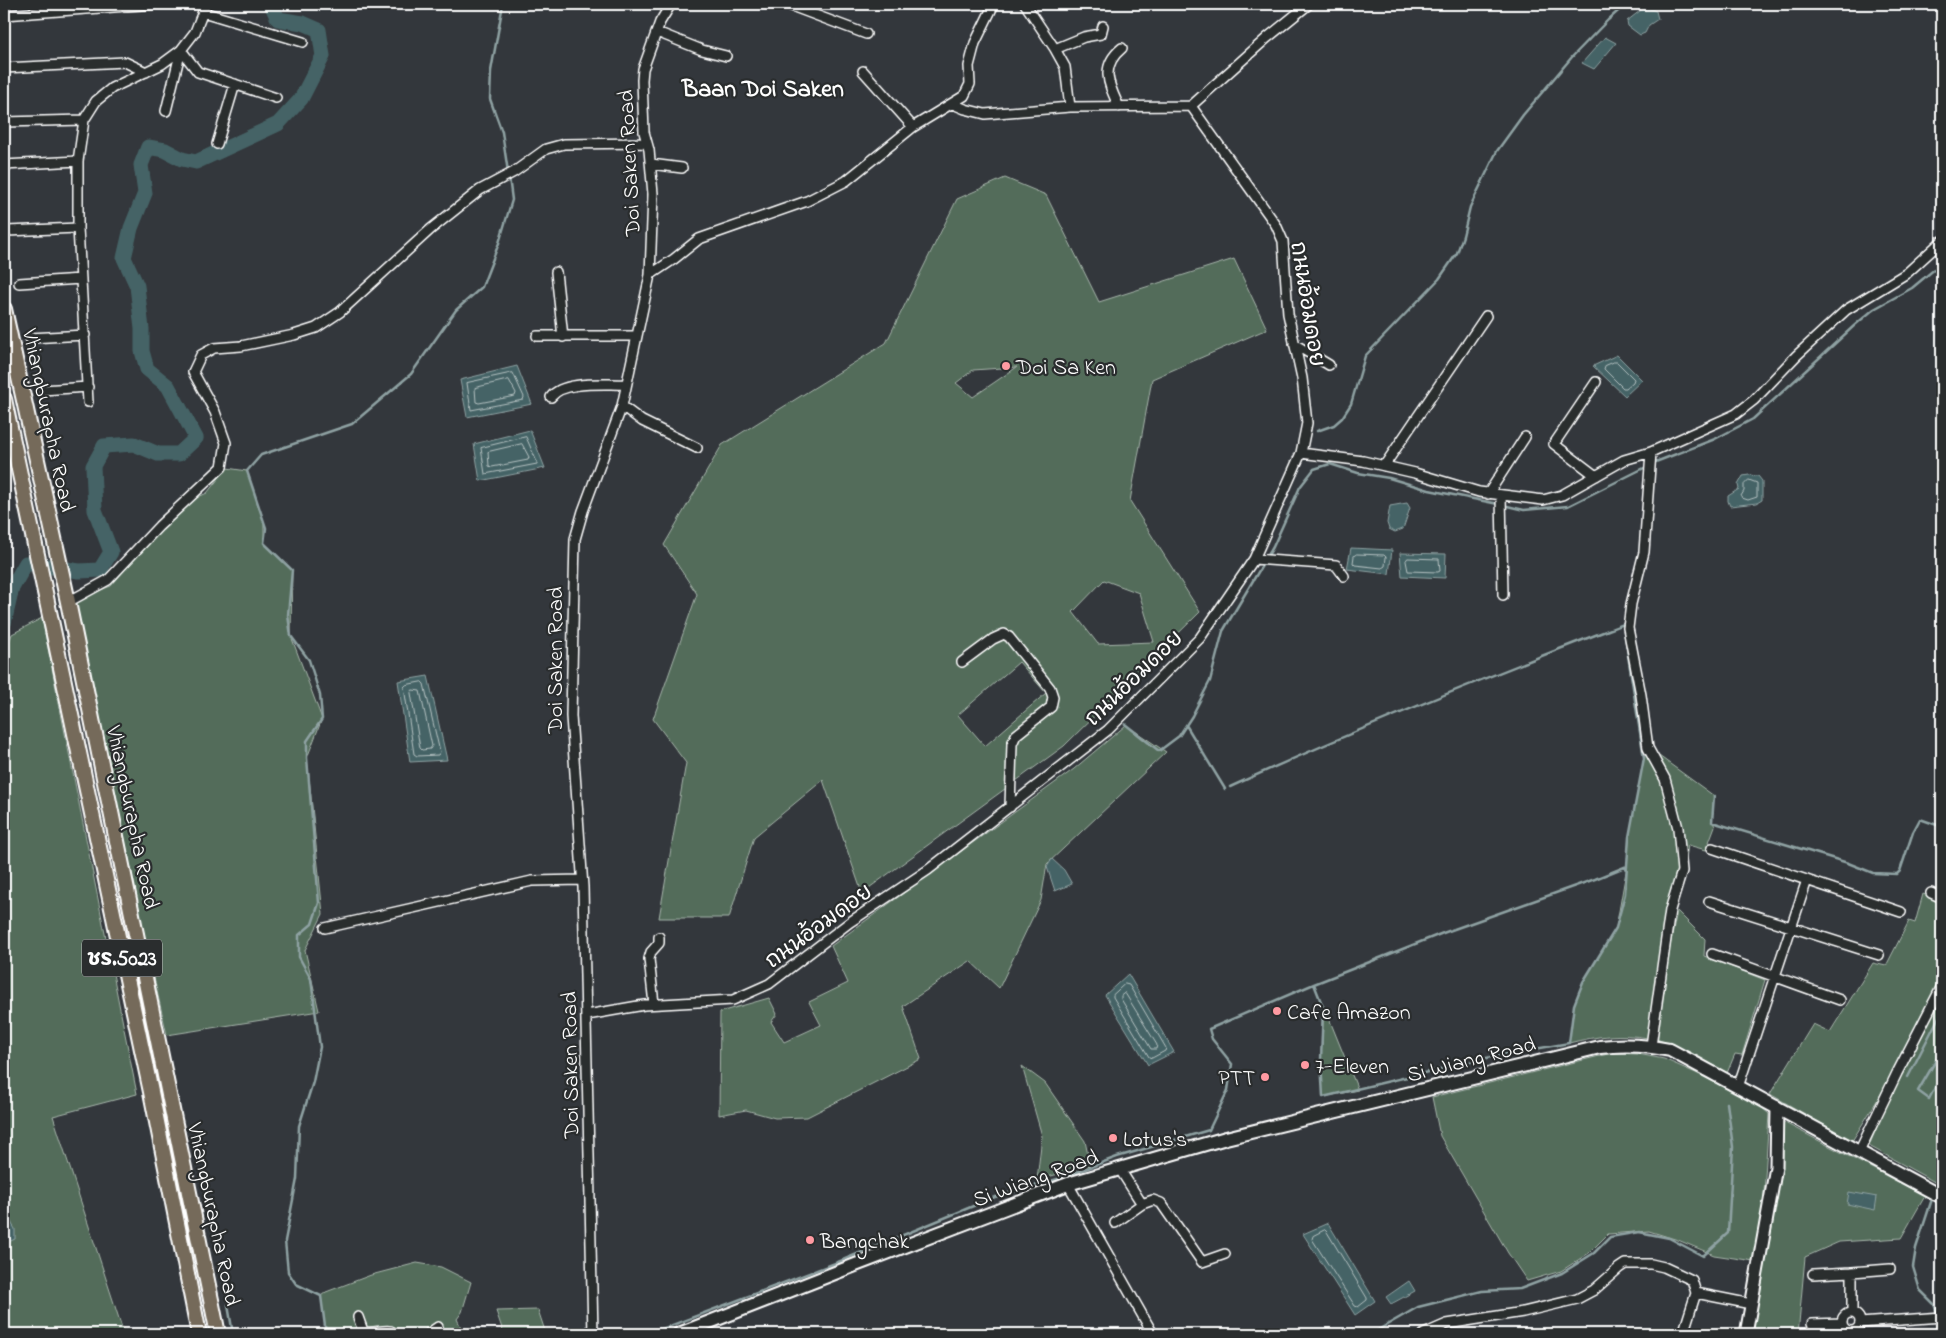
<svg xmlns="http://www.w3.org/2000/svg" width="1946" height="1338" viewBox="0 0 1946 1338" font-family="'Indie Flower','Playpen Sans Thai',sans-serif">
<rect width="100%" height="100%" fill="#33373c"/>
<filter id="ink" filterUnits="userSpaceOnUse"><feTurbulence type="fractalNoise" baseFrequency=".02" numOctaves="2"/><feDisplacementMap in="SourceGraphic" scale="10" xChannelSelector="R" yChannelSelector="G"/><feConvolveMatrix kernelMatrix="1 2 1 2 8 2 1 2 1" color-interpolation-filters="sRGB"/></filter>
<g filter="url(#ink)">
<!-- green -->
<path fill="#526c5a" stroke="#a8b6ac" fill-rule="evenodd" d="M1005,178L1046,195L1099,302L1234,259L1267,329L1152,379L1130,501L1200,612L1064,746L862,893L823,780L754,837L729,918H659L686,763L653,719L697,594L664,545L722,445L886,343L957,199ZM1017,367L973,397L956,383L973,370ZM1104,580L1139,593L1154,642L1098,644L1073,612ZM1019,662L1046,693L985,746L958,715Z
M227,468L247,471L264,522V543L292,570L291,636L322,719L307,758L323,914L305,950L319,1011L167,1035L68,602L111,586L159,530L194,499L207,493Z
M42,618L137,1094L53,1116L124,1334H4V655L12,634Z
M1126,725L1166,752L1047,864L1041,900L999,988L970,961L903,1006L921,1059L807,1117L775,1118L746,1110L719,1115L720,1012L769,998L777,1014L771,1022L784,1042L821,1025L809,1002L848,983L831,946L1074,769Z
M1648,748L1714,796L1712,821L1715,826L1706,850L1688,845L1681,892L1669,895L1648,1038C1620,1033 1597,1036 1569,1043L1574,1005L1583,982L1616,928L1627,866L1629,837L1644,758Z
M1923,894L1942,902V977L1881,1094L1852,1141L1770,1094L1813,1024L1830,1032L1873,963L1886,966L1909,921L1915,923Z
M1677,911L1705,939L1704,956L1765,980L1742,1055L1735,1054L1727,1073L1698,1056L1657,1039L1670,946Z
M1942,990V1186L1869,1146L1904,1062Z
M1324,1006L1358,1090L1323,1097L1321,1059Z
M1612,1053L1638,1054L1664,1059L1698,1074L1760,1106L1769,1114L1762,1224L1754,1261L1714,1255L1678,1240L1649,1231L1608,1234L1589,1253L1561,1271L1527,1281L1508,1253L1440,1136L1432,1097Z
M1022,1066L1045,1083L1085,1141L1090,1165L1037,1180L1042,1136Z
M1783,1122L1925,1196L1901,1238L1839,1242L1805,1257L1798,1334H1751L1782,1171Z
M417,1263L441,1267L471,1282L462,1312L457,1319L464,1334H326L321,1296L326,1292L371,1275Z
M538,1310L546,1334H504L496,1311Z"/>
<!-- water -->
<path fill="#456466" stroke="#8fa2a3" d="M1645,7L1656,11L1658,19L1649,25L1645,33L1640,35L1628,26L1627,21Z
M1605,37L1616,43L1594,69L1582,63Z
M1617,355L1642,380L1625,396L1593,366Z
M517,366L532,404L467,417L460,380Z
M530,430L545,468L480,481L474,444Z
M1749,475L1758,476L1762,481V500L1757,503L1730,506L1728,501V496L1739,489L1738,485L1743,476Z
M1407,503L1410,508L1403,529L1395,532L1389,529L1387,523L1390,506Z
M1351,548L1392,550L1389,574L1347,569Z
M1400,553L1446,554L1445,578L1402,576Z
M428,676L447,760L410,762L398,681Z
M1052,859L1064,870L1072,884L1055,891L1047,867Z
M1128,974L1174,1052L1148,1065L1105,995Z
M4,1165C10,1188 0,1207 15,1229V1239L4,1244Z
M1849,1192L1877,1197L1875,1210L1847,1204Z
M1328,1223L1375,1301L1355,1315L1303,1234Z
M1409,1281L1415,1291L1391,1304L1386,1297Z"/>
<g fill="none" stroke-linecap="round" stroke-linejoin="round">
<!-- shore -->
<path stroke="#b5c1c2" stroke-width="1" d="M1614,362H1617L1634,379L1633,382L1626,388H1623L1604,369L1605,366Z
M513,373L524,397L523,400L471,410L467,383Z
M509,380L516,393L515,396L479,403L476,402L475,388Z
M526,437L537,462V464L485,474L481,448Z
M522,444L529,457L528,460L492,467L489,466L488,452Z
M1749,480L1757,483V497L1748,500L1742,498L1741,496L1744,491V485Z
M1357,554L1384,555L1386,557L1385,566L1382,568L1355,565L1353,563L1354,556Z
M1408,558L1439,559L1440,571L1438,572L1408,571L1406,561Z
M422,682L424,684L440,752L438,755L417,756L414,754L404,687L406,685Z
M413,690L420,691L432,746L430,749L422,750L420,748L411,693Z
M1125,984L1129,985L1166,1048L1165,1051L1152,1058L1149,1057L1113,997V995Z
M1125,993L1157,1045L1156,1049H1151L1121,999V996Z
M1325,1230L1327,1232L1367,1298V1300L1358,1307L1355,1306L1312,1239L1313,1236Z"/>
<!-- stream -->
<path stroke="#8fa2a3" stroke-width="2.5" d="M503,4L491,71L490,99L502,132L508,172
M1317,431L1334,425L1342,418L1351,404L1365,356L1439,279L1457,253L1463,236L1470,207L1497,151L1523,115L1572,57L1608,20L1626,4
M1653,463L1715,439L1753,419L1855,325L1874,309L1912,288L1942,263
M1503,505L1524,510L1568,506L1648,466
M1625,636L1644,758L1629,837L1625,894L1616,928L1583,982L1574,1005L1569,1043L1495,1056L1323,1097L1321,1060L1323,1007L1314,984L1443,933L1595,879L1627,866
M1125,724L1159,751L1179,736L1192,716L1210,681L1223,631L1273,547L1300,487L1314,469L1330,464L1358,473L1389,478L1429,490L1498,504
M1186,725L1225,789
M1230,787C1359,728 1491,675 1624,624
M1714,796L1712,822L1848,863L1873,873L1897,874L1900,871L1913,832L1920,819L1937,825L1941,822L1942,817
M1942,1050L1918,1091L1929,1099L1942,1074
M1908,1077L1942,1011
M1937,1185L1942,1181
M1932,1199L1916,1248L1913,1267L1920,1290L1934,1304L1942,1327
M228,1305L233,1334
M326,1334L321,1296L296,1284L288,1272L285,1241L297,1179L299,1126L313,1082L320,1047L311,979L299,957V935L312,924L319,903L307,758V741L322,719L320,695L309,660L291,636L288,615L292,570L264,543L266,528L247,471L261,455L352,424L411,374L456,310L482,287L499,243L512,200L509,177
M649,1334L838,1262L995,1197L1061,1178L1117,1157L1209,1130L1228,1090L1232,1064L1212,1039L1209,1029L1314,984
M1371,1334L1418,1307L1482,1291L1520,1289L1562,1273L1594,1253L1610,1237L1639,1232L1669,1238L1703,1256L1728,1233L1733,1147L1727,1103"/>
<!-- river -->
<path stroke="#456466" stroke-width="15" d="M4,623L12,588L26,563L79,571L100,570L111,552L95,510L93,466L104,446L134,444L158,454H179L196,438L168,386L147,369L142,351V329L137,286L124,258L131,228L145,193L141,165L148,147L165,150L182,159L196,162L278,124L301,99L323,56L319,30L303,23L278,19L271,4"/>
<!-- minor casing -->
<g stroke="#fff" stroke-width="12">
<path id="minor" d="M786,4L866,34
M1025,4L1055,49L1065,67L1070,107
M203,12L303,42
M4,15L155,4
M657,32L702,50L726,56
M1055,49L1084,37L1101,34L1103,26
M181,50L198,72L276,98
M4,68L125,62L146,72
M863,71L913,127
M953,104L965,109L985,114L1070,107L1191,106
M1191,106L1267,38L1309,4
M1119,107C1109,85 1099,67 1122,48
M166,111L181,50
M4,122L84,120
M217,144L235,84
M651,164L682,168
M4,165L78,161
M7,231L78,228
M556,272L563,337
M650,275L674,259L699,239L807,201L846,181L913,127L964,96L970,84L969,66L975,43L994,4
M19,283L81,279
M537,336H635
M30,338L85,335
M1294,344L1329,365
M42,390L88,387
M551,397C563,380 607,385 626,384
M88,402L78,228V161L84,120L96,101L112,88L162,64L181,50L195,32L206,4
M622,406L642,421L697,448
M1301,453L1363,461L1415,473L1479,492L1543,500L1562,495L1624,460L1651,452L1736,414L1754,400L1796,356L1846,310L1907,273L1942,241
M1384,466L1486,316
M1596,476L1554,444L1596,382
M1488,494L1525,437
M1501,495L1503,595
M1254,559L1336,565L1344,576
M68,602L108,580L159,526L222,467L226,443L215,412L193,372L201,355L214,348L241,346L294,335L316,328L340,312L431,229L480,190L514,172L546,149L564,144L647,143
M962,662L993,639L1004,634L1009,637L1050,688L1053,697L1051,707L1016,735L1012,744L1010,807
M1712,848L1901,912
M1931,893L1942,898
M1709,901L1879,955
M325,928L532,881L582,880
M1712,954L1840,1000
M654,1004L649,959L651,952L659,943V937
M587,1015L644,1005L733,1000L769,984L850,922L928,870L1108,730L1200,638L1254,559L1301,453L1307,423L1302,378L1288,314L1283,241L1276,225L1191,106
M1651,1046L1670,910L1682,871L1678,828L1665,779L1648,748L1641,695L1628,628L1631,604L1644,552L1651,452
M1738,1087L1807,880
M1859,1152L1897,1073L1942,986
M1119,1168L1142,1204
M1068,1184L1153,1334
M1115,1223L1142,1204L1153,1200L1161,1203L1202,1262L1225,1254
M1813,1274L1852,1272
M1696,1293L1751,1304
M1852,1313V1272L1890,1269
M1842 1322a9 9 0 1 1 18 0a9 9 0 1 1-18 0Z
M358,1317L363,1331C371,1335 382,1329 391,1331L393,1334
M1860,1323L1942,1317
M1812,1324L1842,1323
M428,1334L438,1327
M593,1334L583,887L571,716L575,539L583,511L622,406L650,275L653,194L649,150L644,132L642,80L643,69L660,22L671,4
M1424,1334L1447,1324L1523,1312L1577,1299L1594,1290L1619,1268L1625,1264H1651L1664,1267L1692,1280L1696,1293L1683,1334"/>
</g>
<!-- tertiary casing -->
<g stroke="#fff" stroke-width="15">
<path id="tertiary" d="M1746,1334L1776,1167L1777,1107"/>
</g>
<!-- secondary casing -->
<g stroke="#fff" stroke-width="16">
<path id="secondary" d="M679,1334L858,1264L1068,1184L1226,1138L1600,1047C1625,1044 1646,1045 1670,1050L1942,1197"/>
</g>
<!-- primary casing -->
<g stroke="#fff" stroke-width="18">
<path id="primary" d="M4,309L68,602L218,1334
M4,399L151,1092L199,1334"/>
</g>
<!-- minor -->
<use href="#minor" stroke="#2a2d2e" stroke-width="9"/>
<!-- tertiary -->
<use href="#tertiary" stroke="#2a2d2e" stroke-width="11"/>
<!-- secondary -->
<use href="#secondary" stroke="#2a2d2e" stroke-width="12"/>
<!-- primary -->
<use href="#primary" stroke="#746a5a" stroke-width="14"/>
</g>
</g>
<!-- markers -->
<g fill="#ff9aa2" stroke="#2a2d2e" stroke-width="2">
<circle cx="1006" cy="366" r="5"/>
<circle cx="1277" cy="1011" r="5"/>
<circle cx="1305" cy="1065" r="5"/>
<circle cx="1265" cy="1077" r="5"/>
<circle cx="1113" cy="1138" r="5"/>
<circle cx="810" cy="1240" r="5"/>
</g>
<g text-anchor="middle" stroke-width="4.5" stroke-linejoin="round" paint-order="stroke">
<!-- shield labels -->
<rect fill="#2a2d2e" stroke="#bfc0c0" stroke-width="1" x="82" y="939.5" width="80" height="37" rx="4"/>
<g font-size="21" font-weight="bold" fill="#fff">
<text x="122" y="965">ชร.5023</text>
</g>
<!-- street labels -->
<g font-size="22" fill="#fff" stroke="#2a2d2e">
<text transform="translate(628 163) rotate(-93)" y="8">Doi Saken Road</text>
<text transform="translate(1309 304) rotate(81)" y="8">ถนนอ้อมดอย</text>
<text transform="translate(50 420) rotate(78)" y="8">Vhiangburapha Road</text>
<text transform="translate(554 660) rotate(-90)" y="8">Doi Saken Road</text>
<text transform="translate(1133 677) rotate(-44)" y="8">ถนนอ้อมดอย</text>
<text transform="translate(134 817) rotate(78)" y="8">Vhiangburapha Road</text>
<text transform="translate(818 925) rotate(-36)" y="8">ถนนอ้อมดอย</text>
<text transform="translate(1471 1058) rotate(-14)" y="8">Si Wiang Road</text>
<text transform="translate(569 1065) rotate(-91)" y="8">Doi Saken Road</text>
<text transform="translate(1035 1177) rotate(-20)" y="8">Si Wiang Road</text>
<text transform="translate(215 1214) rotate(78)" y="8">Vhiangburapha Road</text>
</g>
<!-- poi labels -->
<g font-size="22" fill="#fff" stroke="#2a2d2e" text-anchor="start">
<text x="1016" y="374">Doi Sa Ken</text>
<text x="1287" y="1019">Cafe Amazon</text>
<text x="1315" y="1073">7-Eleven</text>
<text x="1255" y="1085" text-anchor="end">PTT</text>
<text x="1123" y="1146">Lotus's</text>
<text x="820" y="1248">Bangchak</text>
</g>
<!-- neighbourhood labels -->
<g font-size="24" font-weight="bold" fill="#fff" stroke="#2a2d2e">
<text x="763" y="96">Baan Doi Saken</text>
</g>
</g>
<!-- margin -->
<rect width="1946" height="1338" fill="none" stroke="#2a2d2e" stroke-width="20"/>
<rect x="10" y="10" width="1926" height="1318" fill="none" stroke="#fff" stroke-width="2" filter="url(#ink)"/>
</svg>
